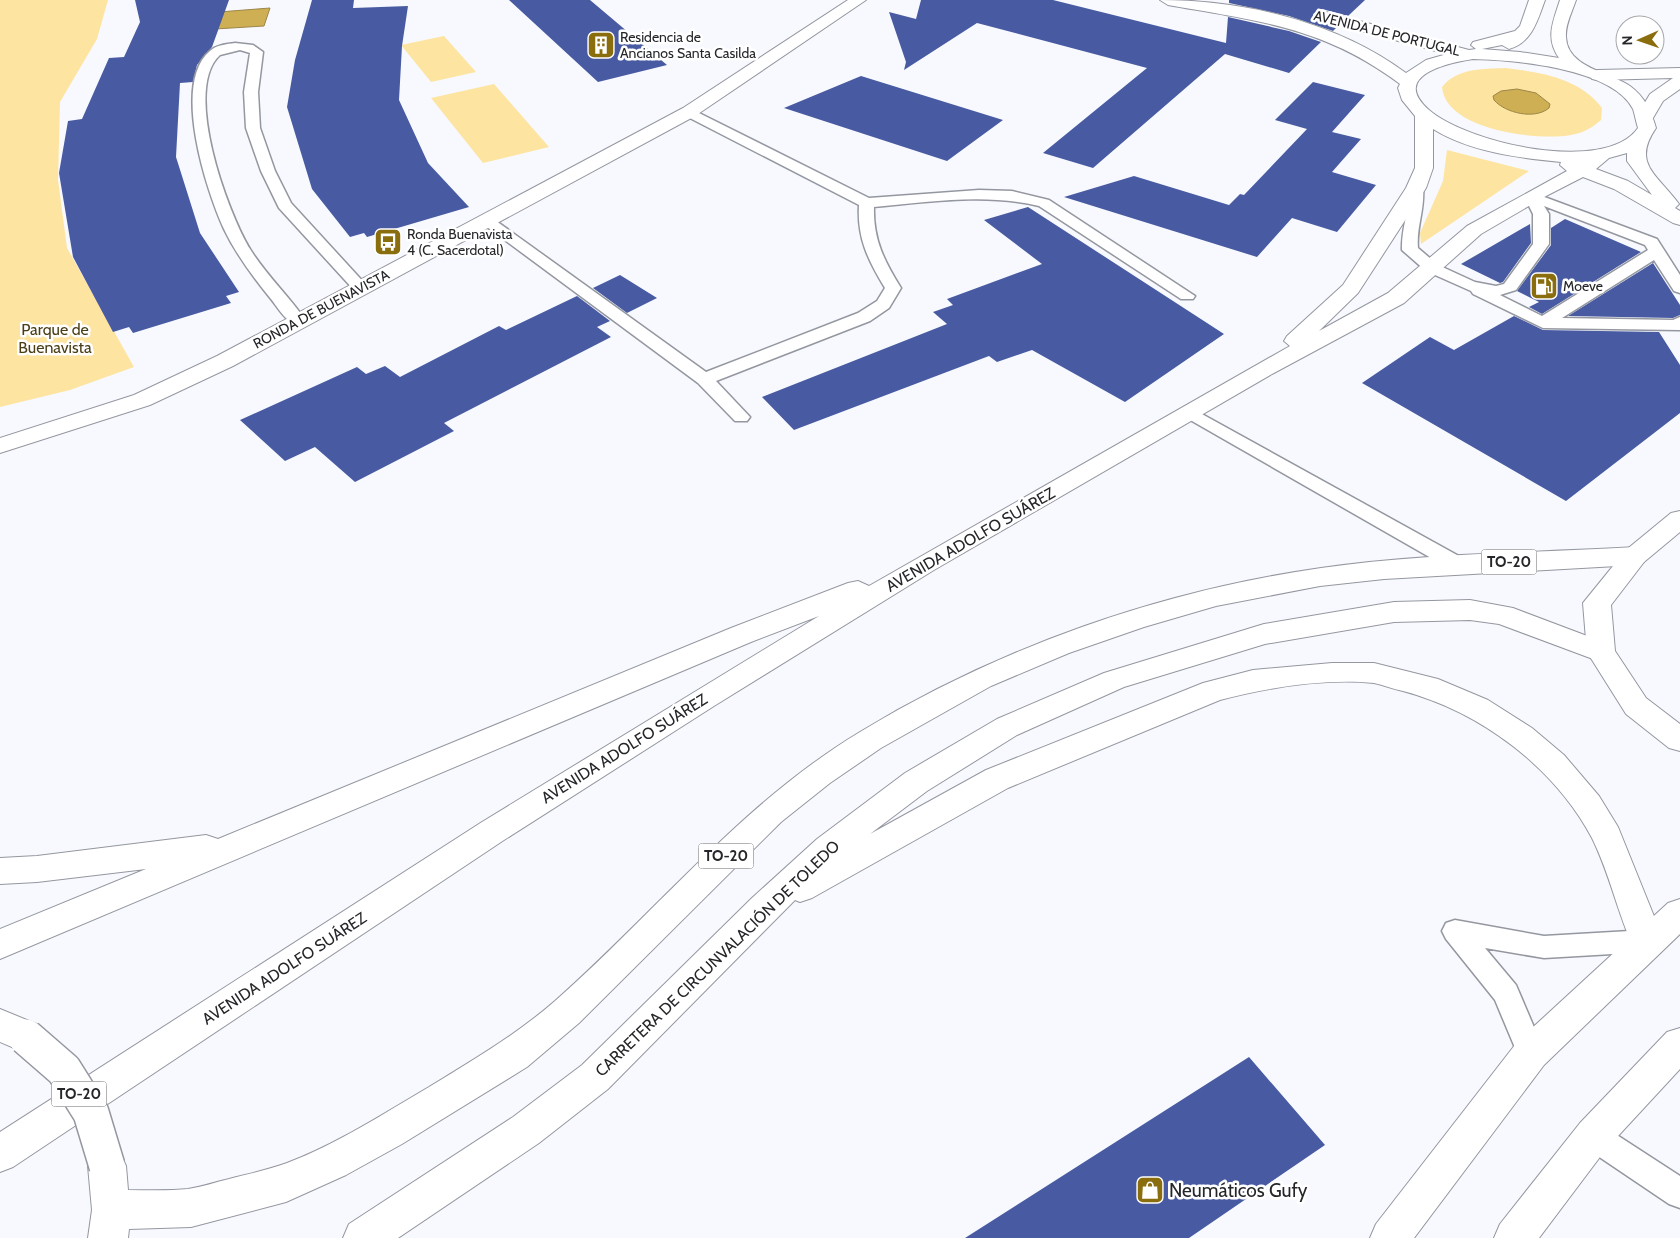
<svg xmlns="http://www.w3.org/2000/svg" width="1680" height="1238" viewBox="0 0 1680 1238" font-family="Cabin,sans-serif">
<rect width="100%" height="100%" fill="#f7f9fe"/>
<!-- green -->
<path fill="#fde4a1" d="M0,0H108L97,39L60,102L58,180L67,248L134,367L70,390L0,407Z
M444,36L476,72L431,82L401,45Z
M1505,68C1540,72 1580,78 1602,108L1601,120C1592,128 1583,133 1571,135C1537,141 1445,130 1442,87C1457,68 1482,69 1505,68Z
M494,84L549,147L483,163L431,98Z
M1447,150L1529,171L1421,244L1420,233L1443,181Z"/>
<!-- water -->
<path fill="#cfaf54" stroke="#9c8647" d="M270,8L264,26L150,33L206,13Z
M1517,89L1536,93L1550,104L1549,108C1535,120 1505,113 1494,100L1493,96L1501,91Z"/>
<!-- building -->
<path fill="#485ba2" d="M135,0H229L212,47L197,65L193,82L180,83L176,157L200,233L239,292L226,296L231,303L133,333L129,327L113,332L73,257L59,173L68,121L82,119L109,58L124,57L140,22Z
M312,0H354L353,8L408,6L402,46L399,100L428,163L469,207L367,237L364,233L350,237L312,189L287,107L295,60Z
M509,0H590L667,65L598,82Z
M921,0H1053L1226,43L1228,17L1289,31L1321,42L1289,73L1225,54L1093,168L1043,153L1147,68L977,23L904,70L906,62L889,12L916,19Z
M1229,0H1365L1348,16L1322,9L1313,14L1316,21L1337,27L1333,31L1289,16L1229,3Z
M861,76L1003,120L947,161L784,108Z
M1313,82L1365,95L1332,132L1361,139L1332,172L1376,185L1337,232L1292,218L1257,257L1064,197L1134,176L1229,205L1240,194L1244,195L1307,129L1275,120Z
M1028,207L1224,334L1125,402L1032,350L997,362L989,356L794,430L762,397L947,324L933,312L953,305L947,299L1042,264L984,220Z
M1565,219L1641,252L1542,314L1529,307L1539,302L1517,291L1551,245V228Z
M1530,224L1531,243L1503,282L1500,283L1461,264Z
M1653,263L1680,305V315L1673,318L1568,316Z
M620,275L657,298L627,313L593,288Z
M577,296L610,321L597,327L611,337L444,423L454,431L355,482L315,447L285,461L240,420L357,367L366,374L385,366L400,377L499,326L506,330Z
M1514,316L1543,330L1659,332L1680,365V413L1566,501L1362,383L1430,337L1454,350Z
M1249,1057L1325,1145L1189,1238H965Z"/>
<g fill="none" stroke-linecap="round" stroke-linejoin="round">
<!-- service casing -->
<g stroke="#9497a0" stroke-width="3">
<path id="service" d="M235,43L253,45L263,52L258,92L260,128L275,171L291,203L368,287L360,292L354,290L279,208L261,171L246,128L244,92L250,53L240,50L220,55C182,89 228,213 250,249C266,275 289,296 306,321L304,325C289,328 279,309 271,299C253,277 236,254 224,229C207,192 171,83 210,51C216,45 227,44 235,43Z
M689,108L869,198L979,190L1012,191L1049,200L1195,296L1193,299H1181L1039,206C985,193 929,202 874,207C873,239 884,261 901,288L889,308L870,321L716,381L750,417L747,421H735L698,383L479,221L487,216L492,218L706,372L858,313L877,301L885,288C868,260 857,238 859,205L684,115L682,112L684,109Z
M1416,184L1423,188C1425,209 1416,228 1418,248L1438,265L1475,282L1496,286L1504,284L1533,244V214L1524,196L1531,192L1657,239L1680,275V293L1674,291L1654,260L1562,318L1673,320L1680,317V330L1543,328L1473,294L1471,291L1426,271L1402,250C1401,229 1410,209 1409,188ZM1544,206L1645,245L1648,250L1542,316L1500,295L1516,290L1549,244V214Z
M1191,408L1466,560L1469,565L1466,570L1459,572L1452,570L1185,417L1182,413L1185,409Z
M1455,920L1544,936L1647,930L1656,933L1660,941L1656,949L1647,952L1544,958L1485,948L1516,985L1545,1053L1541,1062L1531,1066L1521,1062L1495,1000L1446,939L1442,931L1446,923Z
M1593,1122L1603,1126L1680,1176V1208L1669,1204L1583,1146L1578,1136L1583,1126Z"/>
</g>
<!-- minor casing -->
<g stroke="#9497a0" stroke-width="2">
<path id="minor" d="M848,0H866L695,116L233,366L150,405L0,453V438L134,395L217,356L683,108Z
M1680,68V89L1663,101L1653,118H1641L1638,114L1650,94L1673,78L1598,80L1592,79L1590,75L1592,71L1598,70Z"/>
</g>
<!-- secondary casing -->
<g stroke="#9497a0" stroke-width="2">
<path id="secondary" d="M1680,899V934L1544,1065L1414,1238H1370L1376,1224L1518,1041L1668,903Z
M1680,1028V1069L1606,1149L1539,1238H1494L1500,1224L1580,1123L1667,1032Z"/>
</g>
<!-- primary casing -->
<g stroke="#9497a0" stroke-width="2">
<path id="primary" d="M1160,0C1245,0 1337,22 1406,73L1426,60L1447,54L1316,19L1314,16L1322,11L1469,50L1476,49L1471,45L1473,42L1515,31L1520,26L1529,0H1545C1538,19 1532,43 1509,49L1502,45L1482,49L1520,52L1559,58C1545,38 1553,22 1560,0H1576C1572,12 1565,25 1566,37C1567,68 1610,72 1630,86C1645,97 1651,111 1656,128C1631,164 1658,175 1679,204L1675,208L1680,211V225L1673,223L1614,189L1583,177L1546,196L1481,234L1404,303L1272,374L934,570L714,706L504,840L13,1167L0,1172V1132L482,822L819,616L751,642L0,959V929L146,869L37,882L0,884V858L37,856L206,835L218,839L731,628L848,583L858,581L869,586L1290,346L1284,341L1287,336L1343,285L1406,188L1415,168V116L1402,100L1398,88L1400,84C1324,27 1258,21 1168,5ZM1473,59C1514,60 1612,68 1633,109C1635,115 1636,122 1638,128C1605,175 1467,143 1429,110C1390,76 1447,63 1473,59ZM1433,129C1470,152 1519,158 1561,162L1560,165L1567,171L1467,226L1388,293L1319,331L1358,293L1426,188L1433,168ZM1627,153V161L1652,195L1628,181L1596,169L1609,158Z
M1680,511V532L1644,562L1611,605L1615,651L1646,698L1680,724V751L1669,748L1626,714L1587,652L1583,603L1626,550L1671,513Z"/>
</g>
<!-- trunk casing -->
<g stroke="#9497a0" stroke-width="2">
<path id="trunk" d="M1635,547L1644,550L1648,556L1644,562L1635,565L1384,579L1320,586L1216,606L1144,627L1069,653L991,686L881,748L830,783L781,822L579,1023L527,1067L402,1144L346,1175L286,1202L191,1227L129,1229L128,1238H88L92,1210L88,1166L94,1153L107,1147L120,1153L126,1166L128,1190C148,1190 168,1191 188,1189C202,1187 216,1182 229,1179C248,1174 268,1170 287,1163C337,1144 383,1114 429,1087C473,1060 516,1035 555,1001C657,911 742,803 860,732C1000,647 1160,591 1321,568C1424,553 1531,553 1635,547Z
M1470,600L1513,608L1611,645L1615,652L1611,659L1601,662L1499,624L1470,620L1394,622L1265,644L1124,687L1017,735L927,791L870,834L986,770L1203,683L1253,670L1332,663H1374L1438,679L1488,700L1532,728L1564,755L1599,796L1618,827L1664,941L1659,951L1647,956L1635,951C1618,915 1610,874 1592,838C1554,767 1481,712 1403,691C1393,689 1383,685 1374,683C1325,678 1266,688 1220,700L1008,788L812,898L800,902L795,900L608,1089L539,1143L398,1238H343L349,1224L513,1117L582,1065L752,898L817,839L905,773L997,719L1104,673L1264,624L1394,602Z
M0,1009L39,1025L44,1037L39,1049L26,1053L0,1042Z"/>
</g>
<!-- service -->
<use href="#service" fill="#fff" fill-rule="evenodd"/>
<!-- minor -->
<use href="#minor" fill="#fff" fill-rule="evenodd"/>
<!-- secondary -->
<use href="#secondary" fill="#fff" fill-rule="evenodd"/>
<!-- primary -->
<use href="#primary" fill="#fff" fill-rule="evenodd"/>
<!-- trunk -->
<use href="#trunk" fill="#fff" fill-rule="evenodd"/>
<!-- trunk-bridge casing -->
<g stroke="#9497a0" stroke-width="38" stroke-linecap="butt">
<path id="trunk-bridge" d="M26,1037L64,1070L91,1113L107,1166"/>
</g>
<!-- trunk-bridge -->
<use href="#trunk-bridge" stroke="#fff" stroke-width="35"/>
</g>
<!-- icons -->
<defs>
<g id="building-square" transform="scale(1.4375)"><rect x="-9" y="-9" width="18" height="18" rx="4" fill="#8a6d0d" stroke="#fff"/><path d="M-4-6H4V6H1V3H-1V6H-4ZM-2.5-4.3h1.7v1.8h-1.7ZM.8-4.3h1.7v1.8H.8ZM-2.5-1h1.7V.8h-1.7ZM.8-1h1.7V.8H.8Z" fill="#fff"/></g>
<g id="bus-square" transform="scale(1.4375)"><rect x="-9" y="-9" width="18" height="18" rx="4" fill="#8a6d0d" stroke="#fff"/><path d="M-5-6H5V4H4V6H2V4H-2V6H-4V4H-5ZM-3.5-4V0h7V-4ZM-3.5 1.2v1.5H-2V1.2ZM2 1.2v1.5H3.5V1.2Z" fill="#fff"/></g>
<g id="fuel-square" transform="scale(1.4375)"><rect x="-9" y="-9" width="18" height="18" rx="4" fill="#8a6d0d" stroke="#fff"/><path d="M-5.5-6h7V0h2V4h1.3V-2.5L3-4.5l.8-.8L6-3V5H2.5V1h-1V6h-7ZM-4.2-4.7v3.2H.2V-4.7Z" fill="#fff"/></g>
<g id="shop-square" transform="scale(1.4375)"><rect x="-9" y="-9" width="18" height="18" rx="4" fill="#8a6d0d" stroke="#fff"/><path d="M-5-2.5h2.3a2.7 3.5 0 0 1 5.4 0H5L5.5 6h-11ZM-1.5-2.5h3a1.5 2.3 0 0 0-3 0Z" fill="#fff"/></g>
</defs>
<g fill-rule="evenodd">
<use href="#building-square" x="601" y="45"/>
<use href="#bus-square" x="388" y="242"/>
<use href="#fuel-square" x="1544" y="286"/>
<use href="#shop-square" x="1150" y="1190"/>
</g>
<g text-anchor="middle" stroke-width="5" stroke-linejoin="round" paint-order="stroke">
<!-- far-street labels -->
<g font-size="14" fill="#242629" stroke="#fff">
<text transform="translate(1387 33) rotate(14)" y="5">AVENIDA DE PORTUGAL</text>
<text transform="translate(321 309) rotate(-28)" y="5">RONDA DE BUENAVISTA</text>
</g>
<!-- far-poi labels -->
<g font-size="14" fill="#242629" stroke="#fff" text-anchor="start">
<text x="620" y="42">Residencia de<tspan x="620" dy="16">Ancianos Santa Casilda</tspan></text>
<text x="407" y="239">Ronda Buenavista<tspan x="407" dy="16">4 (C. Sacerdotal)</tspan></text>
<text x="1563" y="291">Moeve</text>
</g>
<!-- shield labels -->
<g fill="#fff" stroke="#666769" stroke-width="1">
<rect x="1481.5" y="549.5" width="55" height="25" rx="4"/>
<rect x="698.5" y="843.5" width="55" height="25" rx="4"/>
<rect x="51.5" y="1081.5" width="55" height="25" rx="4"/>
</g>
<g font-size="15" font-weight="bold" fill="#242629">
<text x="1509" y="567">TO-20</text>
<text x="726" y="861">TO-20</text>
<text x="79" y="1099">TO-20</text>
</g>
<!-- park labels -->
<g font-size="16" fill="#4b3e17" stroke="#fff">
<text x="55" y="335">Parque de<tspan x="55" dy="18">Buenavista</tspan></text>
</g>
<!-- street labels -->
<g font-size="16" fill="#242629" stroke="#fff">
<text transform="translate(970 539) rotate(-30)" y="6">AVENIDA ADOLFO SUÁREZ</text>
<text transform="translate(624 748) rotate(-32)" y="6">AVENIDA ADOLFO SUÁREZ</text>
<text transform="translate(717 958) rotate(-44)" y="6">CARRETERA DE CIRCUNVALACIÓN DE TOLEDO</text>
<text transform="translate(284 968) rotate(-33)" y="6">AVENIDA ADOLFO SUÁREZ</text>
</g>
<!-- near-poi labels -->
<g font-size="19" fill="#242629" stroke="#fff" text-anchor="start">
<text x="1169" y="1197">Neumáticos Gufy</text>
</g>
</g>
<!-- north arrow -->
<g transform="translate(1640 40) rotate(268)"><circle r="24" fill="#ffffff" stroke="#a7a8a9"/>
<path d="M0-4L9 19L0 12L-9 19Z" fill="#8a6d0d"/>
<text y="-8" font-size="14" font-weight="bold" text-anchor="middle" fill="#242629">N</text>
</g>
</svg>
